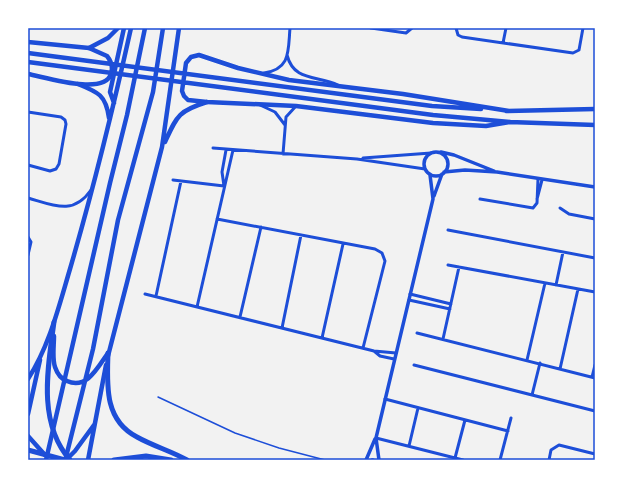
<svg xmlns="http://www.w3.org/2000/svg" width="623" height="488" viewBox="0 0 623 488" font-family="'Golos Text',sans-serif">
<rect width="100%" height="100%" fill="#f2f2f2"/>
<g fill="none" stroke-linecap="round" stroke-linejoin="round">
<!-- service -->
<path stroke="#1d4ed8" stroke-width="1.5" d="M158,397L235,433L279,448L325,460"/>
<!-- minor -->
<path stroke="#1d4ed8" stroke-width="3" d="M371,28L406,33L412,28
M456,28L458,35L462,37L573,53L579,50L583,28
M503,43L506,28
M287,55C294,82 317,75 338,85
M264,73C291,69 288,51 290,28
M260,105L275,112L285,125
M28,112L61,117L65,120L66,124L59,164L56,169L50,171L28,165
M213,148L357,159L425,169
M283,154L286,117L296,106
M363,158L431,153
M173,180L224,186
M224,186L222,172L226,150
M28,198C53,205 73,216 91,190
M480,199L533,208L537,203L538,179
M537,199L542,180
M560,208L569,214L595,219
M217,219L375,249L382,253L385,261L363,348
M448,230L595,258
M28,237L31,242L28,255
M448,265L595,292
M556,285L563,252
M145,294L374,351L396,353
M410,294L451,304
M156,296L181,181
M409,300L450,309
M197,307L233,150
M240,317L261,227
M282,328L301,235
M417,333L595,378
M322,338L343,244
M443,339L459,267
M374,351L380,356L394,359
M527,360L545,283
M414,365L595,411
M560,369L578,289
M592,377L595,365
M532,395L540,363
M385,399L508,431
M376,438L463,460
M409,446L418,408
M455,458L465,420
M500,460L511,418
M549,460L551,450L559,445L595,454"/>
<!-- tertiary -->
<path stroke="#1d4ed8" stroke-width="3.5" d="M424 164a12 12 0 1 1 24 0a12 12 0 1 1-24 0Z
M441,152L454,155L494,171
M444,172L465,170L497,172L595,187
M434,196L442,174
M366,460L375,439
M372,460H373
M379,460L376,438L433,199L430,175"/>
<!-- primary -->
<path stroke="#1d4ed8" stroke-width="4.5" d="M28,42L89,48L107,56C111,61 113,68 111,74C104,96 45,77 28,74
M28,53L432,106L481,109
M28,62L433,115L510,122L595,125
M506,111L595,109
M509,111L403,94L289,80L238,68L199,55L191,57L186,63L182,91L184,96L188,100L207,102L296,106L433,123L486,126L510,122"/>
<!-- trunk -->
<path stroke="#1d4ed8" stroke-width="4.5" d="M89,48L108,38L118,28
M78,84C98,92 106,95 109,118
M114,103L110,92L124,28
M165,142C177,116 178,111 207,102
M54,336C54,346 52,358 55,367C57,373 61,379 67,381C87,390 98,367 108,353
M108,356L162,147L179,28
M28,379C49,347 59,306 70,269C93,190 113,109 131,28
M28,414L40,360
M28,436L45,455
M66,457L93,349L118,220L153,92L163,28
M67,459L75,451L94,425
M46,460L110,183L127,115L145,28
M88,460L106,365"/>
<!-- motorway -->
<path stroke="#1d4ed8" stroke-width="5" d="M54,322C48,368 37,422 70,460
M108,353C107,385 104,420 137,437C153,446 171,451 187,460
M28,450L65,460
M114,460L146,456L171,460"/>
</g>
<!-- border -->
<rect width="623" height="488" fill="none" stroke="#ffffff" stroke-width="58"/>
<rect x="29" y="29" width="565" height="430" fill="none" stroke="#1d4ed8" stroke-width="1.5"/>
</svg>
